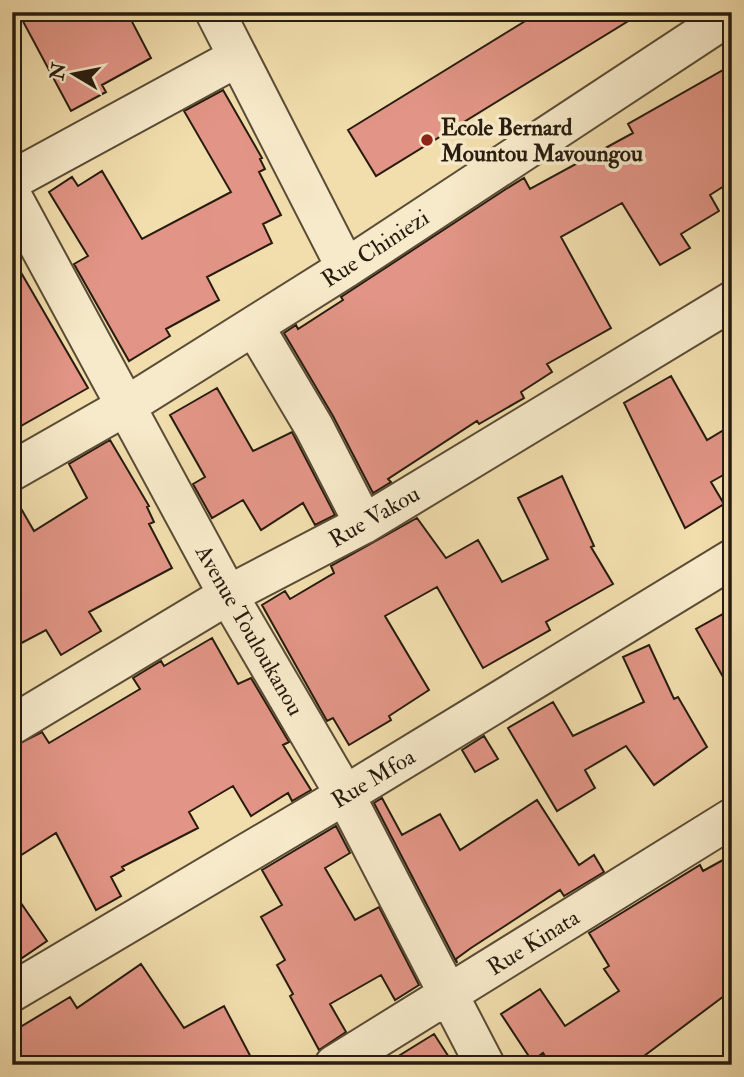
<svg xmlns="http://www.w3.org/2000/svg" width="744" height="1077" viewBox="0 0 744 1077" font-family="'IM FELL Double Pica',serif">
<rect width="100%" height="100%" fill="#f2dead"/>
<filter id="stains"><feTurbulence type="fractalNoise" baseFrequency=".00286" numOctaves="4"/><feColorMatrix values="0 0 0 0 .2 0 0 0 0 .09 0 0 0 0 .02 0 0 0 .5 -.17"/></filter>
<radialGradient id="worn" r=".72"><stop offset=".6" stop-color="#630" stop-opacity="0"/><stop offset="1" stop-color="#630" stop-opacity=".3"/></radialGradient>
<!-- building -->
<path fill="#e29586" stroke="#271c0f" stroke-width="2" d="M18,12H127L151,58L102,85L106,92L71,111Z
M540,12H643L376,176L348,130Z
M732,65V181L710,195L719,211L681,234L690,248L660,265L622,203L561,237L611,328L547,364L552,372L521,392L524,398L479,424L477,421L388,479L391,482L373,493L333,416L284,333L296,325L298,329L343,300L341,297L506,189L524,178L530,189L633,133L628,124Z
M223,90L262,158L260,159L265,169L259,172L281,215L263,224L272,243L207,277L219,300L166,329L170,336L129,361L74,264L88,256L49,192L72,177L78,186L102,171L142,239L231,192L184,111Z
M12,257L88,388L12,431Z
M671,376L707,440L732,425V470L711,482L724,504L685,528L624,403Z
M217,388L253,451L292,432L335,515L315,525L303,503L261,530L243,500L212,518L193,484L205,477L170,415Z
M110,440L149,506L147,507L154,522L149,524L172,568L89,612L101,631L61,655L46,630L12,648V493L34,531L87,498L69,464Z
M562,476L594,546L591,547L613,584L546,622L550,630L483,668L437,587L385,616L429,690L389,716L391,720L349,745L333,718L327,721L262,605L285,591L290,599L334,573L331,566L417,518L446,558L478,540L502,582L548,559L518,498Z
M732,609V693L696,629Z
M212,638L238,684L251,678L289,742L283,745L311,790L292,801L288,793L251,816L233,786L189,812L198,828L122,867L124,870L111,877L121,896L96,910L56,833L12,861V747L42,732L49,743L140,689L133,678L161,661L164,666Z
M649,645L674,699L678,697L707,747L654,785L626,746L585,770L595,788L557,811L508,728L553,702L573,736L644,702L623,657Z
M484,736L498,759L475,772L462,750Z
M382,798L402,835L440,814L460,850L537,800L579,865L594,855L604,872L564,896L560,890L471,948L456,959L457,963L374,803Z
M336,826L350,853L325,868L355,920L379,907L419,985L395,1000L381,975L330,1004L346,1032L319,1050L290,996L293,994L277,965L285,960L261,917L282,905L262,870Z
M732,855V990L632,1065H551L543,1053L532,1061L501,1014L540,989L565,1026L619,991L604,969L609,966L589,933L700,865L703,871Z
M12,890L47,941L22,958L12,944Z
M141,964L184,1028L224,1006L255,1065H12V1032L70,997L77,1008Z
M434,1034L454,1065H384Z"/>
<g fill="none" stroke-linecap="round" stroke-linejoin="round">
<!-- minor casing -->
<g stroke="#5a4c36" stroke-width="42">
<path id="minor" d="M215,12L346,268
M12,180L238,57
M12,196L228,595L345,795L485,1065
M254,326L314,427L364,524
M12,471L126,406L346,268L732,14
M12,725L228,595L364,524L732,301
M12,992L345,795L732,559
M334,1065L732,818"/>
</g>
<!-- minor -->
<use href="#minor" stroke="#f7eaca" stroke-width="38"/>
</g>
<!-- markers -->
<circle fill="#8f2418" stroke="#f7eaca" stroke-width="2.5" cx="427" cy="140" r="7"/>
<g text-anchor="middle" stroke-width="7" stroke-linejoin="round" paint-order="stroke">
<!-- poi labels -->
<g font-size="23" font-weight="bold" fill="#271c0f" stroke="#f7eaca" text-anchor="start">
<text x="441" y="135">Ecole Bernard<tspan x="441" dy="26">Mountou Mavoungou</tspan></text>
</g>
<!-- street labels -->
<g font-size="23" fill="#271c0f" stroke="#f7eaca">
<text transform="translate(375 248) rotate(-33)" y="8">Rue Chiniezi</text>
<text transform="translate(374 516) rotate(-30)" y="8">Rue Vakou</text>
<text transform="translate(250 630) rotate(60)" y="8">Avenue Touloukanou</text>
<text transform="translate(373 778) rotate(-31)" y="8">Rue Mfoa</text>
<text transform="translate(533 942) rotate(-32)" y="8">Rue Kinata</text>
</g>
</g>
<!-- margin -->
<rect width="744" height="1077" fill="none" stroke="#f2dead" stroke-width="42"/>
<rect x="14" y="14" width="716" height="1049" fill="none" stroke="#271c0f" stroke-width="3.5"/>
<rect x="21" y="21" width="702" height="1035" fill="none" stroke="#271c0f" stroke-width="2"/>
<!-- north arrow -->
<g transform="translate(74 74) rotate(280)" stroke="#f7eaca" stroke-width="5" paint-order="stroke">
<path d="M0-5L12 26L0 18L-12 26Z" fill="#271c0f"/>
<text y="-10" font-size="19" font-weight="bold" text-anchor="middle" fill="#271c0f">N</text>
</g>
<rect width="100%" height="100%" filter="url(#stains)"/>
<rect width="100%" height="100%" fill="url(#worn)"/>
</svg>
